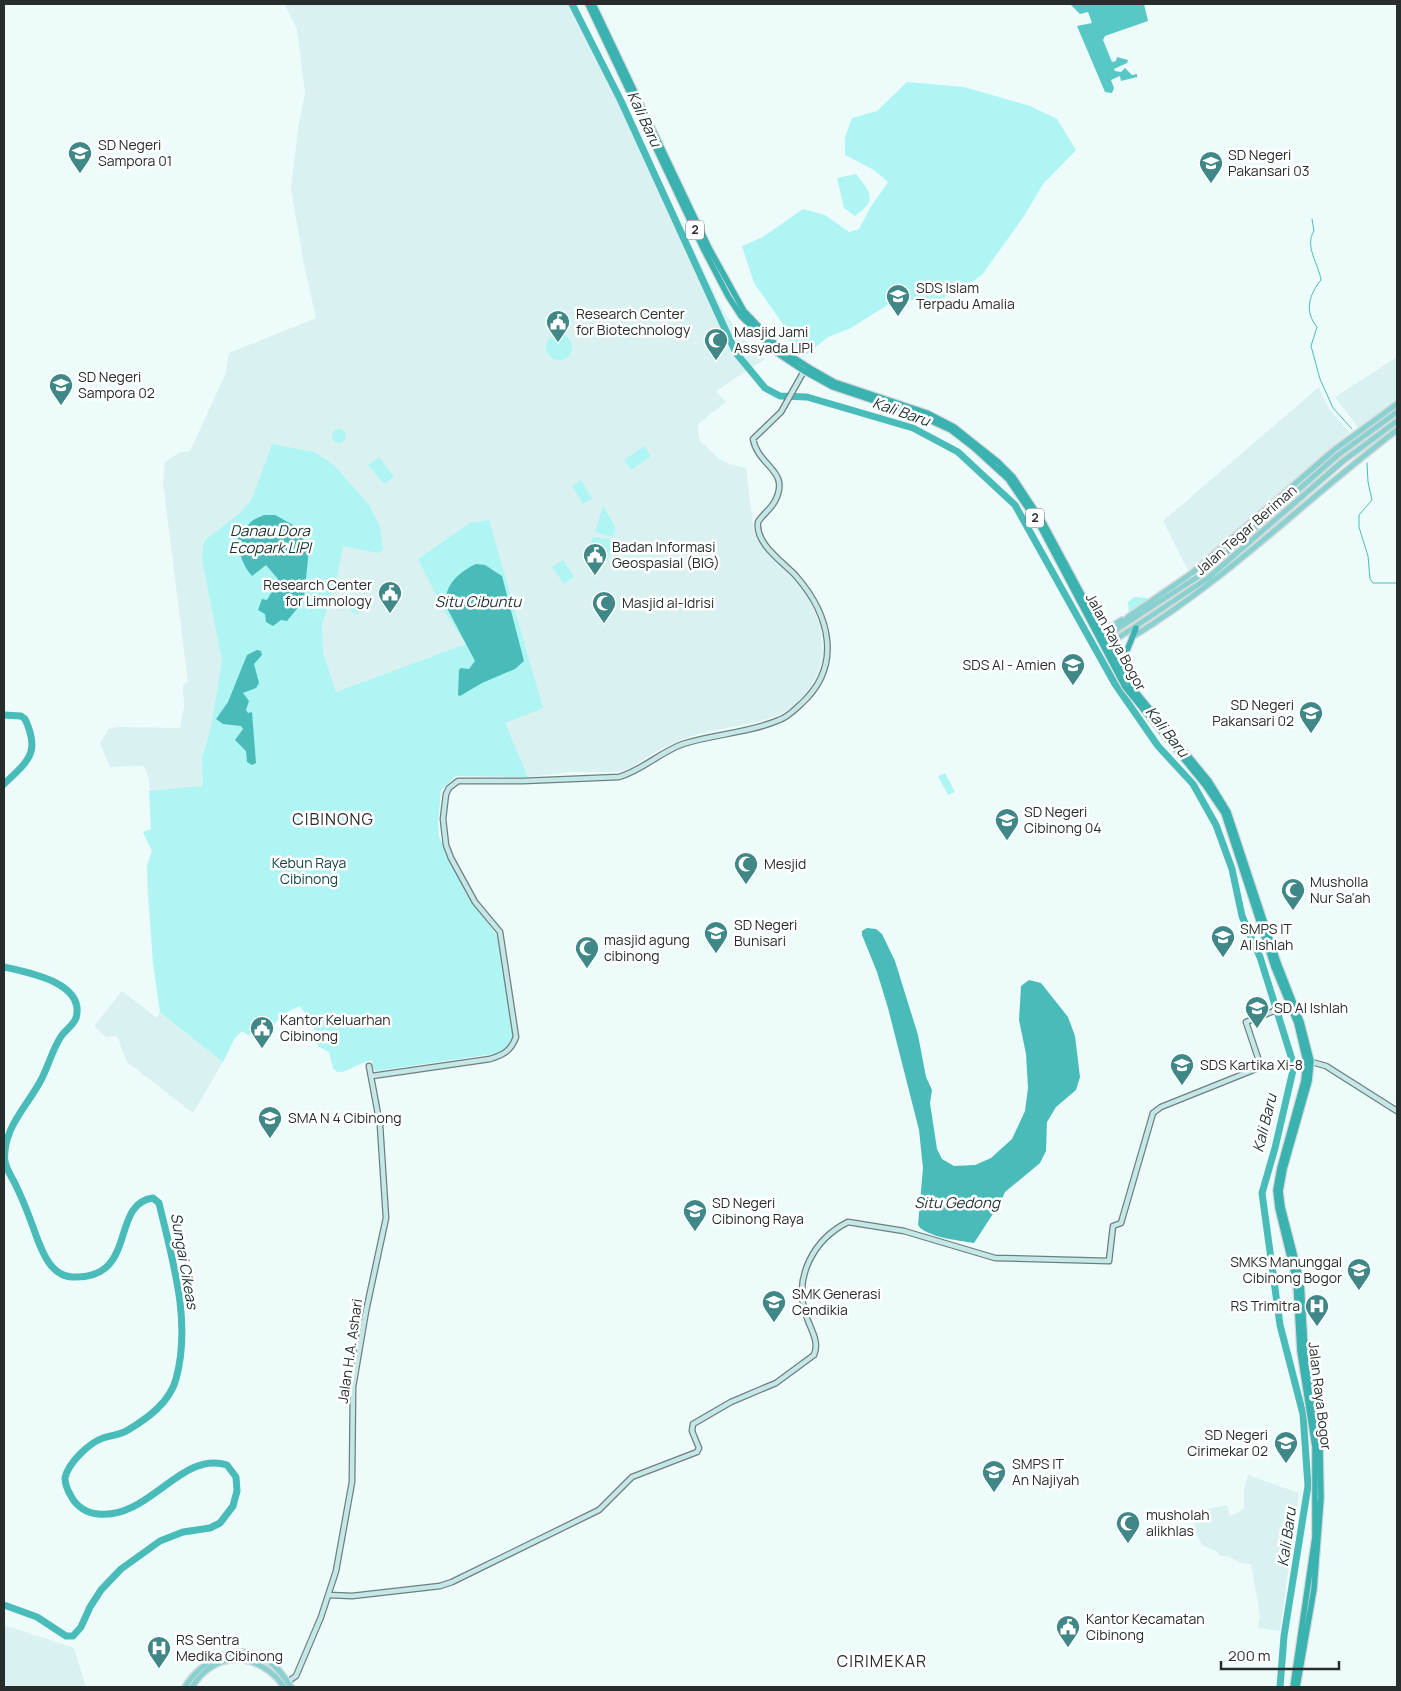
<svg xmlns="http://www.w3.org/2000/svg" width="1401" height="1691" viewBox="0 0 1401 1691" font-family="Manrope,sans-serif">
<rect width="100%" height="100%" fill="#edfcfb"/>
<!-- built -->
<path fill="#d9f2f1" d="M284,4H575L724,312L747,343L765,359L716,391L726,402L698,424V431L700,441L718,458L729,464L746,468L754,532L769,556L798,583L806,593L820,624L823,654L820,670L809,690L794,706L780,714L762,721L698,734L664,747L628,769L616,772H571L528,777L456,776L449,780L441,790L438,821L439,837L468,898L498,937L513,1036L500,1053L376,1071L373,1068L372,1060L362,1062L343,1072H337L333,1068L329,1052L318,1046L313,1023L299,1006L283,1014L269,1030L248,1035L242,1031L234,1039L223,1062L193,1113L127,1062L117,1036L106,1037L94,1026L122,991L157,1018L160,1012L153,963L147,891V865L152,851L143,832L151,829L149,780L144,766L110,767L100,743L109,729L116,727L180,728L184,707L183,685L188,682L163,482L165,462L180,452L190,451L225,375L229,353L316,318L304,265L291,189L298,128L305,94L297,29Z
M1397,357V401L1359,429L1335,397Z
M1319,387L1329,409L1350,433L1189,573L1163,521Z
M1248,1475L1299,1493L1280,1631L1258,1628L1260,1615L1251,1564L1241,1563L1228,1556H1221L1216,1551L1202,1545L1196,1533L1193,1512L1227,1505L1230,1516L1241,1511L1244,1508V1490Z
M4,1625L74,1648L86,1687H4Z"/>
<!-- green -->
<path fill="#aef5f3" d="M907,82L964,87L1030,106L1057,119L1076,150L1043,184L1024,216L982,275L963,288L929,305L914,300L894,301L851,328L828,337L803,357L788,339L783,324L754,283L742,246L763,237L803,209L825,215L849,232L859,229L870,208L888,182L874,170L845,155V137L852,118L877,111Z
M856,174C871,193 878,200 855,216L844,208L837,178Z
M546 347a13 13 0 1 1 26 0a13 13 0 1 1-26 0Z
M332 436a7 7 0 1 1 14 0a7 7 0 1 1-14 0Z
M272,444L314,452L334,465L369,505L380,527L383,550L378,553L343,546L337,577L322,624L323,653L336,692L466,644L443,609L418,559L470,523L489,520L543,708L505,723L528,777L456,776L441,790L438,821L439,837L468,897L498,937L513,1036L511,1043L500,1053L376,1071L373,1068L372,1060C360,1062 349,1072 337,1072L333,1068L329,1052L318,1046L313,1023L300,1006L283,1014L269,1030L248,1035L242,1031L234,1039L223,1062L160,1012L153,963L147,865L152,851L143,832L151,829L149,791L203,786L202,759L211,727L222,661L202,559L204,541L241,512L252,499Z
M644,446L651,456L631,470L624,460Z
M379,457L394,477L384,484L368,465Z
M581,480L592,498L583,504L572,486Z
M603,506L616,528L612,537L595,532Z
M593,537L612,540L608,560L601,559L603,555L595,543H591Z
M563,560L574,577L564,584L552,567Z
M1134,597L1147,598L1150,601L1129,616L1128,602Z
M350 607a7 7 0 1 1 14 0a7 7 0 1 1-14 0Z
M945,773L955,792L948,795L938,776Z"/>
<!-- forest -->
<path fill="#58c8c6" d="M1070,4H1144L1148,21L1105,36L1103,40L1112,62L1116,61L1117,57L1128,60L1127,63L1114,69L1115,71L1121,72L1125,68L1132,75L1137,74V77L1121,81L1120,76L1111,80L1114,88L1112,93L1105,92L1077,26L1092,23L1088,12L1080,14Z"/>
<!-- water -->
<path fill="#49bcba" d="M264,515H275L295,526L309,548L304,600L287,621L281,620L273,626L266,622L265,614L258,610L262,599L267,600L271,593L267,588L278,579L266,565L252,576C242,565 237,549 238,535L253,520Z
M476,564L485,565L502,576L524,661L515,669L482,683L460,696L458,695L459,670L461,668L469,669L475,661L447,608C442,586 459,572 476,564Z
M257,650L261,651L262,655L254,664L259,683L256,688L243,693L249,701L246,710L248,713L252,712L256,763L252,765L247,762L246,751L235,740L243,729L241,726L223,724L216,719L228,702L247,655Z
M867,928L876,929L882,934L895,961L918,1035L926,1077L932,1090L930,1103L937,1149L942,1159L954,1166L975,1165L991,1158L1012,1139L1025,1111L1028,1088L1026,1054L1019,1020L1021,986L1029,980L1041,983L1068,1017L1075,1036L1080,1077L1076,1090L1056,1107L1047,1122L1046,1151L1040,1163L1005,1192L1000,1203L974,1243C961,1241 925,1237 918,1225L923,1168L919,1130L888,1008L877,972L862,935V931Z"/>
<g fill="none" stroke-linecap="round" stroke-linejoin="round">
<!-- stream -->
<path stroke="#49bcba" stroke-width="1" d="M1312,219L1314,231C1304,246 1319,265 1321,280C1309,295 1304,311 1317,327L1311,346L1320,379L1333,408L1352,429
M1367,463L1368,482L1372,500L1359,515V527L1368,556L1370,579L1373,583H1397"/>
<!-- river -->
<path stroke="#49bcba" stroke-width="7" d="M572,4L621,101L736,353L765,388L780,396L807,397L913,428L958,452L1015,505L1115,684L1158,746L1193,784L1216,825L1232,869L1242,916L1260,957L1294,1066L1275,1148L1262,1193L1280,1325L1303,1414L1308,1486L1284,1636L1280,1687
M4,715L21,716L25,719C41,753 28,761 4,784
M4,967C26,972 86,982 76,1018C73,1026 64,1031 60,1038C52,1051 48,1067 41,1080C29,1103 8,1123 5,1150C5,1153 4,1158 5,1161C6,1170 14,1180 17,1188C25,1204 31,1221 37,1238C43,1254 52,1276 72,1277C139,1280 109,1204 153,1198L159,1203C172,1259 192,1321 176,1379C170,1402 148,1418 128,1430C120,1435 112,1435 103,1438C89,1443 68,1463 65,1478C65,1485 68,1491 71,1496C76,1506 86,1513 98,1514C149,1520 181,1450 227,1465L236,1477L237,1491L233,1506L220,1523L210,1528L183,1532L160,1541L121,1569L101,1590L90,1607L81,1627L73,1636H66L37,1617L4,1605"/>
<!-- secondary casing -->
<g stroke="#717e7e" stroke-width="7">
<path id="secondary" d="M1308,1061L1326,1066L1397,1111
M372,1076L490,1059C503,1055 511,1051 516,1037L500,932L475,902L451,858L446,845L443,819L446,794L449,788L458,781H523L619,777C643,770 660,752 683,744C714,734 749,733 779,720C788,717 794,710 801,704C843,666 830,615 796,576C783,562 755,544 758,522C763,514 771,509 775,501C791,470 758,467 753,439L781,412L804,371
M329,1595L352,1596L440,1586L452,1582L599,1510L632,1477L697,1452L699,1448L692,1431L693,1424L731,1402L776,1383L814,1355C820,1341 810,1329 806,1315C793,1277 814,1239 848,1222L904,1231L995,1258L1109,1261L1113,1226L1121,1223L1153,1113L1161,1107L1261,1067L1246,1022L1292,1004
M286,1683L296,1676L321,1617L336,1571L352,1482L353,1387L366,1311L386,1218L380,1125L369,1066"/>
</g>
<!-- primary casing -->
<g stroke="#d8d9d9" stroke-width="8">
<path id="primary" d="M1088,607L1095,606L1109,628
M1119,628L1128,617L1192,573L1334,450L1397,404
M1101,633L1122,620
M1132,637C1229,578 1307,498 1397,430
M1102,639L1202,574L1338,455L1397,412
M1106,646L1208,578L1343,461L1397,421
M185,1687C201,1660 239,1640 268,1661C278,1667 285,1678 291,1687
M192,1687C215,1649 260,1652 284,1687"/>
</g>
<!-- highway casing -->
<g stroke="#d8d9d9" stroke-width="8">
<path id="highway" d="M588,4L704,250L728,296L741,316L777,353L804,371L833,387L925,418L951,430L973,447L1008,479L1040,526L1125,687L1205,785L1224,813L1274,967L1297,1023L1306,1061L1304,1081L1280,1168L1276,1190L1278,1208L1296,1282L1300,1351L1315,1447V1537L1293,1687
M593,4L709,248L744,311L780,349L813,370L834,382L927,413L954,427L998,462L1013,477L1044,524L1131,686L1209,781L1228,812L1278,963L1301,1022L1311,1061L1309,1081L1284,1169L1280,1191L1282,1207L1301,1281L1305,1349L1320,1446L1321,1498L1314,1589L1297,1687
M1120,668L1136,628"/>
</g>
<!-- secondary -->
<use href="#secondary" stroke="#c4e8e7" stroke-width="4.5"/>
<!-- primary -->
<use href="#primary" stroke="#89d1d0" stroke-width="5"/>
<!-- highway -->
<use href="#highway" stroke="#3ab2b0" stroke-width="5.5"/>
</g>
<!-- icons -->
<defs>
<g id="school-pin" transform="scale(1.25)"><path d="M0 17L-7.5 6A9.5 9.5 0 1 1 7.5 6Z" fill="#408887" stroke="#fff"/><path d="M0-5L7-2L0 1L-7-2ZM-4 1L0 2.5L4 1V4Q0 6-4 4Z" fill="#fff"/></g>
<g id="civic-pin" transform="scale(1.25)"><path d="M0 17L-7.5 6A9.5 9.5 0 1 1 7.5 6Z" fill="#408887" stroke="#fff"/><path d="M-.6-6.5H3V-4.5H.6V-3L4-1V1h2V6H-6V1h2V-1L-.6-3ZM-1.2 2.5V6h2.4V2.5Z" fill="#fff"/></g>
<g id="mosque-pin" transform="scale(1.25)"><path d="M0 17L-7.5 6A9.5 9.5 0 1 1 7.5 6Z" fill="#408887" stroke="#fff"/><path d="M3.5-4.9A6 6 0 1 0 3.5 4.9A5 5 0 1 1 3.5-4.9Z" fill="#fff"/></g>
<g id="university-pin" transform="scale(1.25)"><path d="M0 17L-7.5 6A9.5 9.5 0 1 1 7.5 6Z" fill="#408887" stroke="#fff"/><path d="M0-5L7-2L0 1L-7-2ZM-4 1L0 2.5L4 1V4Q0 6-4 4Z" fill="#fff"/></g>
<g id="hospital-pin" transform="scale(1.25)"><path d="M0 17L-7.5 6A9.5 9.5 0 1 1 7.5 6Z" fill="#408887" stroke="#fff"/><path d="M-5-5h3v3.5h4V-5h3V5h-3V1.5h-4V5h-3Z" fill="#fff"/></g>
</defs>
<g fill-rule="evenodd">
<use href="#school-pin" x="80" y="153"/>
<use href="#school-pin" x="1211" y="163"/>
<use href="#school-pin" x="898" y="296"/>
<use href="#civic-pin" x="558" y="322"/>
<use href="#mosque-pin" x="716" y="340"/>
<use href="#school-pin" x="61" y="385"/>
<use href="#civic-pin" x="595" y="555"/>
<use href="#civic-pin" x="390" y="593"/>
<use href="#mosque-pin" x="604" y="603"/>
<use href="#school-pin" x="1073" y="665"/>
<use href="#school-pin" x="1311" y="713"/>
<use href="#school-pin" x="1007" y="820"/>
<use href="#mosque-pin" x="746" y="864"/>
<use href="#mosque-pin" x="1293" y="890"/>
<use href="#school-pin" x="716" y="933"/>
<use href="#school-pin" x="1223" y="937"/>
<use href="#mosque-pin" x="587" y="948"/>
<use href="#school-pin" x="1257" y="1008"/>
<use href="#civic-pin" x="262" y="1028"/>
<use href="#school-pin" x="1182" y="1065"/>
<use href="#university-pin" x="270" y="1118"/>
<use href="#school-pin" x="695" y="1211"/>
<use href="#school-pin" x="1359" y="1270"/>
<use href="#school-pin" x="774" y="1302"/>
<use href="#hospital-pin" x="1317" y="1306"/>
<use href="#school-pin" x="1286" y="1443"/>
<use href="#school-pin" x="994" y="1472"/>
<use href="#mosque-pin" x="1128" y="1523"/>
<use href="#civic-pin" x="1068" y="1627"/>
<use href="#hospital-pin" x="159" y="1648"/>
</g>
<g text-anchor="middle" stroke-width="5" stroke-linejoin="round" paint-order="stroke">
<!-- shield labels -->
<g fill="#fff" stroke="#686c6c" stroke-width="1">
<rect x="686" y="220.5" width="18" height="19" rx="4"/>
<rect x="1026" y="508.5" width="18" height="19" rx="4"/>
</g>
<g font-size="12" font-weight="bold" fill="#272d2d">
<text x="695" y="234">2</text>
<text x="1035" y="522">2</text>
</g>
<!-- poi labels -->
<g font-size="14" fill="#272d2d" stroke="#fff" text-anchor="start">
<text x="98" y="150">SD Negeri<tspan x="98" dy="16">Sampora 01</tspan></text>
<text x="1228" y="160">SD Negeri<tspan x="1228" dy="16">Pakansari 03</tspan></text>
<text x="916" y="293">SDS Islam<tspan x="916" dy="16">Terpadu Amalia</tspan></text>
<text x="576" y="319">Research Center<tspan x="576" dy="16">for Biotechnology</tspan></text>
<text x="734" y="337">Masjid Jami<tspan x="734" dy="16">Assyada LIPI</tspan></text>
<text x="78" y="382">SD Negeri<tspan x="78" dy="16">Sampora 02</tspan></text>
<text x="612" y="552">Badan Informasi<tspan x="612" dy="16">Geospasial (BIG)</tspan></text>
<text x="372" y="590" text-anchor="end">Research Center<tspan x="372" dy="16">for Limnology</tspan></text>
<text x="622" y="608">Masjid al-Idrisi</text>
<text x="1056" y="670" text-anchor="end">SDS Al - Amien</text>
<text x="1294" y="710" text-anchor="end">SD Negeri<tspan x="1294" dy="16">Pakansari 02</tspan></text>
<text x="1024" y="817">SD Negeri<tspan x="1024" dy="16">Cibinong 04</tspan></text>
<text x="764" y="869">Mesjid</text>
<text x="1310" y="887">Musholla<tspan x="1310" dy="16">Nur Sa'ah</tspan></text>
<text x="734" y="930">SD Negeri<tspan x="734" dy="16">Bunisari</tspan></text>
<text x="1240" y="934">SMPS IT<tspan x="1240" dy="16">Al Ishlah</tspan></text>
<text x="604" y="945">masjid agung<tspan x="604" dy="16">cibinong</tspan></text>
<text x="1274" y="1013">SD Al Ishlah</text>
<text x="280" y="1025">Kantor Keluarhan<tspan x="280" dy="16">Cibinong</tspan></text>
<text x="1200" y="1070">SDS Kartika Xi-8</text>
<text x="288" y="1123">SMA N 4 Cibinong</text>
<text x="712" y="1208">SD Negeri<tspan x="712" dy="16">Cibinong Raya</tspan></text>
<text x="1342" y="1267" text-anchor="end">SMKS Manunggal<tspan x="1342" dy="16">Cibinong Bogor</tspan></text>
<text x="792" y="1299">SMK Generasi<tspan x="792" dy="16">Cendikia</tspan></text>
<text x="1300" y="1311" text-anchor="end">RS Trimitra</text>
<text x="1268" y="1440" text-anchor="end">SD Negeri<tspan x="1268" dy="16">Cirimekar 02</tspan></text>
<text x="1012" y="1469">SMPS IT<tspan x="1012" dy="16">An Najiyah</tspan></text>
<text x="1146" y="1520">musholah<tspan x="1146" dy="16">alikhlas</tspan></text>
<text x="1086" y="1624">Kantor Kecamatan<tspan x="1086" dy="16">Cibinong</tspan></text>
<text x="176" y="1645">RS Sentra<tspan x="176" dy="16">Medika Cibinong</tspan></text>
</g>
<!-- street labels -->
<g font-size="14" fill="#272d2d" stroke="#fff">
<text transform="translate(1246 530) rotate(-41)" y="5">Jalan Tegar Beriman</text>
<text transform="translate(1116 642) rotate(61)" y="5">Jalan Raya Bogor</text>
<text transform="translate(350 1351) rotate(-82)" y="5">Jalan H.A. Ashari</text>
<text transform="translate(1320 1396) rotate(83)" y="5">Jalan Raya Bogor</text>
</g>
<!-- park labels -->
<g font-size="14" fill="#114544" stroke="#fff">
<text x="309" y="868">Kebun Raya<tspan x="309" dy="16">Cibinong</tspan></text>
</g>
<!-- water labels -->
<g font-size="15" font-style="italic" fill="#1c3130" stroke="#fff">
<text transform="translate(644 119) rotate(65)" y="5">Kali Baru</text>
<text transform="translate(901 412) rotate(19)" y="5">Kali Baru</text>
<text x="270" y="536">Danau Dora<tspan x="270" dy="17">Ecopark LIPI</tspan></text>
<text x="478" y="607">Situ Cibuntu</text>
<text transform="translate(1167 732) rotate(52)" y="5">Kali Baru</text>
<text transform="translate(1265 1123) rotate(-76)" y="5">Kali Baru</text>
<text x="957" y="1208">Situ Gedong</text>
<text transform="translate(184 1261) rotate(80)" y="5">Sungai Cikeas</text>
<text transform="translate(1287 1537) rotate(-82)" y="5">Kali Baru</text>
</g>
<!-- quarter labels -->
<g font-size="16" letter-spacing="1" fill="#272d2d" stroke="#fff">
<text x="333" y="825">CIBINONG</text>
<text x="882" y="1667">CIRIMEKAR</text>
</g>
</g>
<!-- border -->
<rect width="1401" height="1691" fill="none" stroke="#272d2d" stroke-width="10"/>
<!-- scale -->
<path d="M1221 1661v8h118v-8" fill="none" stroke="#272d2d" stroke-width="2.5"/>
<text x="1228" y="1661" font-size="15" fill="#272d2d" stroke="#ffffff" stroke-width="4" paint-order="stroke">200 m</text>
</svg>
